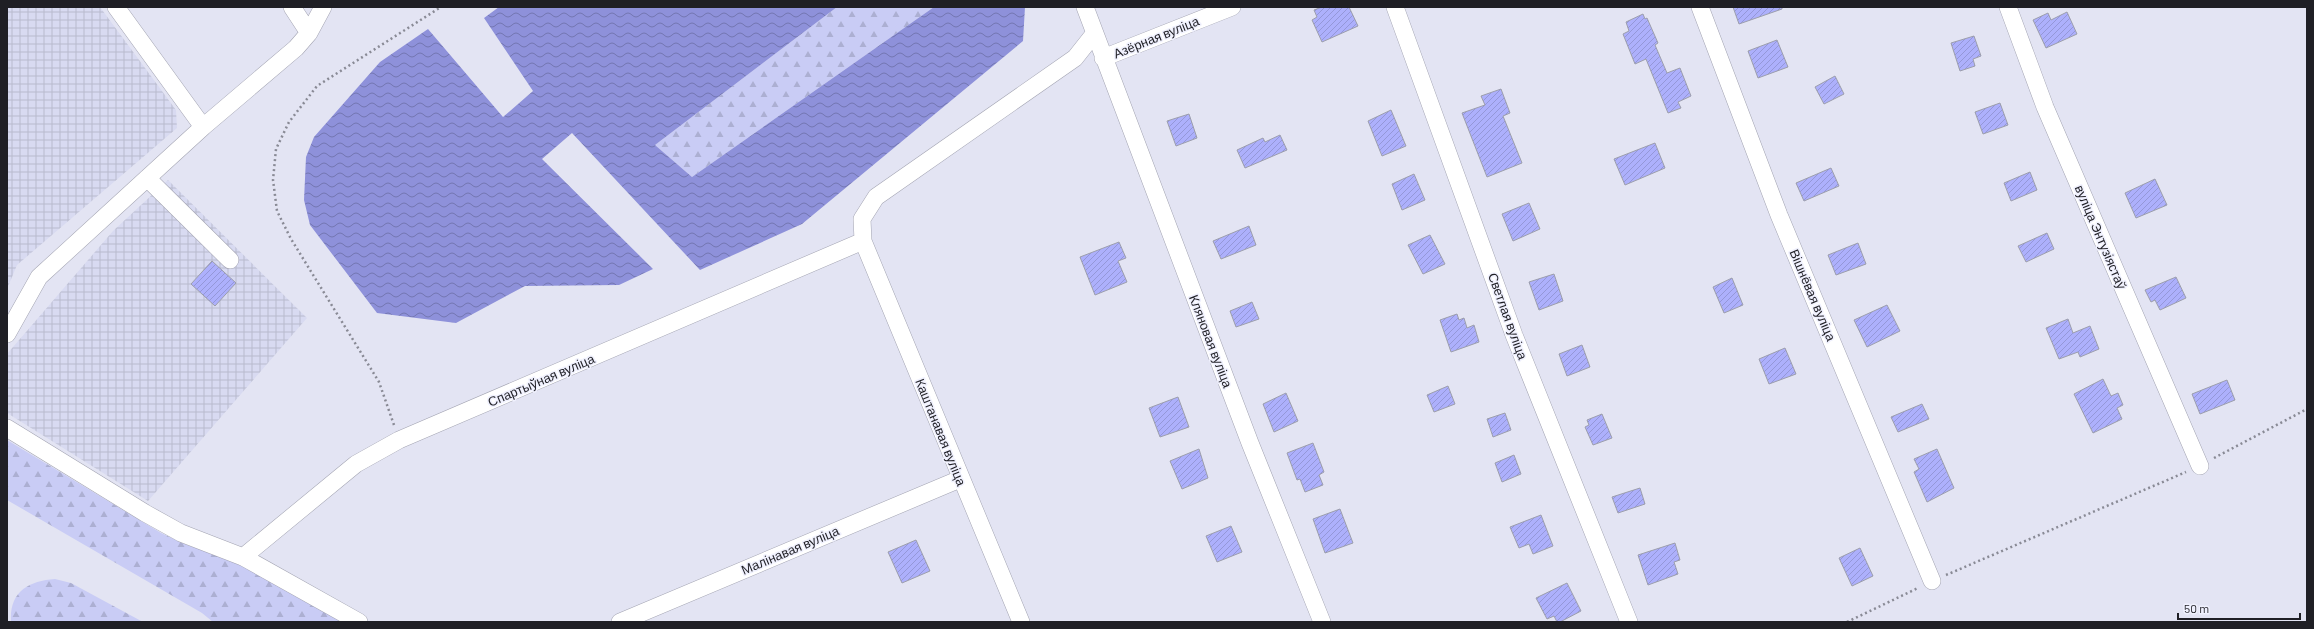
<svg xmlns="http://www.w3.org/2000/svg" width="2314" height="629" viewBox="0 0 2314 629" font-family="Barlow,sans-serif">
<defs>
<pattern id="industrial-grid" width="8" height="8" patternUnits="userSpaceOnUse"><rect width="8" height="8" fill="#d8daf1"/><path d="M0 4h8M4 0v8" fill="none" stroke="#b9bbce"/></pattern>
<pattern id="forest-firs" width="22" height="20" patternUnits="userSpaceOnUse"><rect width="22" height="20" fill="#c9ccf5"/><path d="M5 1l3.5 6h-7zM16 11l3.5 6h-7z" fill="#acafd2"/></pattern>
<pattern id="water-waves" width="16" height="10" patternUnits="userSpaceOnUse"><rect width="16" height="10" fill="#8e91da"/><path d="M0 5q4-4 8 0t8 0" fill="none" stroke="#7376b1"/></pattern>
<pattern id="building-hatch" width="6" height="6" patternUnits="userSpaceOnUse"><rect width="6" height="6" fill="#adb0fc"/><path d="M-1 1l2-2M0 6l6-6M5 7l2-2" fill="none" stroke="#9497d8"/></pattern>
</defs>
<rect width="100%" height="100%" fill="#e3e4f3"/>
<!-- industrial -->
<path fill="url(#industrial-grid)" d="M7,7H100L176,110L177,128L17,265L7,289Z
M168,180L307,318L148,501L7,413V354L113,231Z"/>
<!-- forest -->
<path fill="url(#forest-firs)" d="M837,7H934L692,177L655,145Z
M7,440L161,533L187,545L243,563L342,622H213L202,613L7,500Z
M55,579L71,583L143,622H11C9,592 28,581 55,579Z"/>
<!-- water -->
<path fill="url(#water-waves)" d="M499,7H837L655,145L692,177L934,7H1025L1023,41L802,224L700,270L572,133L542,159L653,269L619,285L525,286L456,323L377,313L310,225L304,200L306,157L314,137L380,62L428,29L503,117L533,91L484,18Z"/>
<!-- building -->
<path fill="url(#building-hatch)" stroke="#9c9eac" d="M1322,7H1349L1358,26L1322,42L1312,20L1317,17L1314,10Z
M1733,7H1782V9L1739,24Z
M2067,12L2077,34L2046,48L2033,20L2048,13L2051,20Z
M1643,14L1645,19L1647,18L1658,43L1655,45L1667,73L1680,68L1691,96L1678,102L1681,108L1668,113L1646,59L1635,64L1623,34L1629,31L1626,22Z
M1974,36L1981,56L1973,59L1975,66L1960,71L1951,43Z
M1777,40L1788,67L1758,78L1748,51Z
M1835,76L1844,94L1824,104L1815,87Z
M1501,89L1510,113L1503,116L1522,163L1487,177L1462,113L1485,105L1481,96Z
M2000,103L2008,125L1983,134L1975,112Z
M1391,110L1406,146L1382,156L1368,121Z
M1189,114L1197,138L1176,146L1167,121Z
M1280,135L1287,150L1245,168L1237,150L1263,138L1265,142Z
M1655,143L1665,168L1625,185L1614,159Z
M1831,168L1839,186L1804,201L1796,183Z
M2030,172L2037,190L2011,201L2004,183Z
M1414,174L1425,200L1402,210L1392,184Z
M2155,179L2167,205L2136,218L2125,193Z
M1529,203L1540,229L1513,241L1502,214Z
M1249,226L1256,245L1221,259L1213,241Z
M2047,233L2054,249L2026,262L2018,246Z
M1430,235L1445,264L1423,274L1408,245Z
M1119,242L1126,258L1118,261L1127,282L1095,295L1080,257Z
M1858,243L1866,264L1836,275L1828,255Z
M212,261L236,283L215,306L191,284Z
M1554,274L1563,301L1539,310L1529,282Z
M2176,277L2186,298L2160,310L2155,300L2151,302L2145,290Z
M1732,278L1743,305L1724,313L1713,287Z
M1252,302L1259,319L1236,327L1230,311Z
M1887,305L1900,331L1867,347L1854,320Z
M1457,314L1459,320L1464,318L1467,328L1474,325L1479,342L1451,352L1440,320Z
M2068,319L2073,333L2090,326L2099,349L2080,357L2078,352L2059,359L2046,328Z
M1582,345L1590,367L1567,376L1559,354Z
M1785,348L1796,374L1769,384L1759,359Z
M2103,379L2111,396L2118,393L2123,405L2117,408L2122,419L2093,433L2074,394Z
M2227,380L2235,400L2200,414L2192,394Z
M1448,386L1455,404L1434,412L1427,395Z
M1286,393L1298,421L1274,432L1263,404Z
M1178,397L1189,427L1160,437L1149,408Z
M1922,404L1929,419L1898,432L1891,417Z
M1505,413L1511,430L1493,437L1487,419Z
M1602,414L1612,438L1593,445L1585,427L1589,425L1587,420Z
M1313,443L1324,472L1319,475L1323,485L1305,492L1300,479L1297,480L1287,453Z
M1199,449L1208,478L1182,489L1170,461Z
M1937,449L1954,488L1927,502L1914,472L1919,469L1914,459Z
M1514,455L1521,474L1502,482L1495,463Z
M1640,488L1645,504L1618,513L1612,497Z
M1340,509L1353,543L1325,553L1313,519Z
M1541,515L1553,546L1533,554L1529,544L1519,548L1510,527Z
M1231,526L1242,552L1217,562L1206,536Z
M916,540L930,571L902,583L888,552Z
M1675,543L1680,560L1674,562L1678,574L1648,585L1638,555Z
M1860,548L1873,576L1852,586L1839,558Z
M1567,583L1581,611L1560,622H1557L1554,616L1547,619L1536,598Z"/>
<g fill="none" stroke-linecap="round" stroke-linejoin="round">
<!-- minor casing -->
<g stroke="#a3a4b2" stroke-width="18">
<path id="minor" d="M292,7L309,33
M1085,7L1250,443L1322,622
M1395,7L1514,335L1629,622
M1700,7L1779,215L1932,581
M2008,7L2045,107L2200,466
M1103,58L1232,7
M203,127L296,48L309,33L323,7
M147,178L230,260
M7,334L39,277L203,127L116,7
M7,428L145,513L181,533L243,557L359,622
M243,557L356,464L399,440L863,241
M620,622L960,479
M1021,622L863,241L862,219L876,197L1075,58L1094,34"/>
</g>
<!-- path -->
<path stroke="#898a95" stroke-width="2.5" stroke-dasharray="2 3" stroke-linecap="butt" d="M394,425L379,382L291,239L277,211L273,180L276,149L289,122L317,86L441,7
M2214,458L2307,409
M1946,575L2186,472
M1847,622L1918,588"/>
<!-- minor -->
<use href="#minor" stroke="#fff" stroke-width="17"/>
</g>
<g text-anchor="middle" stroke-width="3" stroke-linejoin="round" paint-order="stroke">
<!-- street labels -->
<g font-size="13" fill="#1f1f25" stroke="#f0f1fe">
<text transform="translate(1156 37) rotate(-22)" y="5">Азёрная вуліца</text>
<text transform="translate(2101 237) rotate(67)" y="5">вуліца Энтузіястаў</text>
<text transform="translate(1813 295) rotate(67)" y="5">Вішнёвая вуліца</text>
<text transform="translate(1508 316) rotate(70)" y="5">Светлая вуліца</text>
<text transform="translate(1211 341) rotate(69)" y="5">Кляновая вуліца</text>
<text transform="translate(541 380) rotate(-23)" y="5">Спартыўная вуліца</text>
<text transform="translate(941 432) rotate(68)" y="5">Каштанавая вуліца</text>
<text transform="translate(790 550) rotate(-23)" y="5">Малінавая вуліца</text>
</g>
</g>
<!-- border -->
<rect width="2314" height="629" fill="none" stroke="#1f1f25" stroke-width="16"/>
<!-- scale -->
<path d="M2178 613v6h122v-6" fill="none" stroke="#1f1f25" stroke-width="2"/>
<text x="2184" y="613" font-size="12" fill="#1f1f25" stroke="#f0f1fe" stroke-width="3" paint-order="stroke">50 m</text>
</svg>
